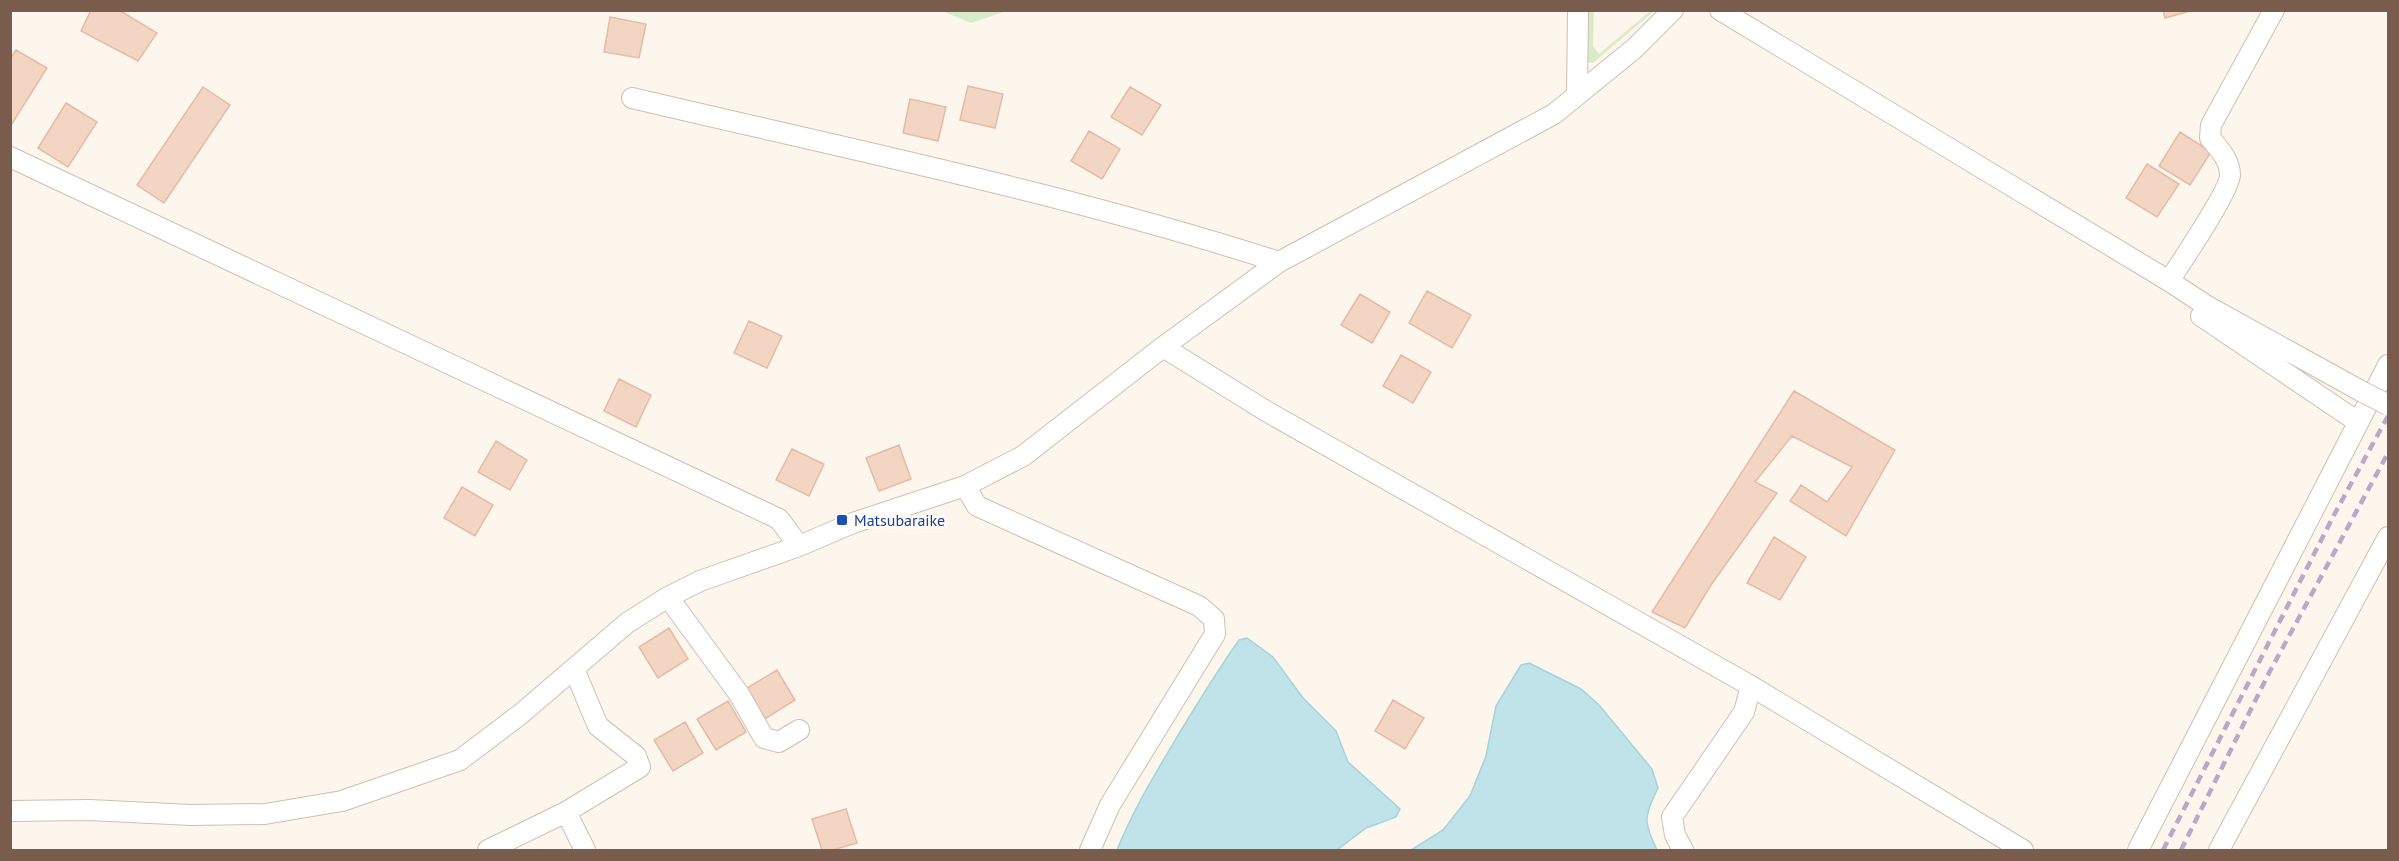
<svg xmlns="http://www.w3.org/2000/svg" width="2399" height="861" viewBox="0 0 2399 861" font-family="'PT Sans',sans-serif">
<rect width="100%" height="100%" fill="#fdf6ec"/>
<!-- green -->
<path fill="#d8ecc9" d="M942,11V10L1007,11L971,23Z
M1588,11H1594L1593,46L1599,54L1650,11H1654L1593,63L1587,62L1584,55Z"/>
<!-- water -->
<path fill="#bfe3e8" stroke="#a5d3da" stroke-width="1.5" d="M1247,638L1273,657L1303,698L1336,731L1348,762L1400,809L1396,817L1366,828L1337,850H1117C1133,810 1155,774 1177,737C1197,704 1217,671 1239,640Z
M1529,663L1581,689L1599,705L1652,769L1658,788C1644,816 1643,822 1657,850H1411L1443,830L1470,796L1486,756L1496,706L1521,665Z"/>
<!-- building -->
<path fill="#f3d5c3" stroke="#e6bba3" stroke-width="1.5" d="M91,10H119L157,33L138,61L81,31Z
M2163,10H2194L2165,18Z
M610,17L646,24L639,58L604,52Z
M16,50L47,68L10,127V59Z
M968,86L1003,94L995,128L960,120Z
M203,87L230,105L164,203L137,185Z
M1130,87L1161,105L1142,135L1111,117Z
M910,99L946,107L938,141L903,133Z
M66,103L97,122L68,167L38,148Z
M1089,131L1120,149L1102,179L1071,161Z
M2180,132L2211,152L2190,185L2159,166Z
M2147,164L2179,184L2157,217L2126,198Z
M1427,291L1471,315L1452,348L1409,323Z
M1360,294L1390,312L1372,343L1341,325Z
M749,321L782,336L767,368L734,353Z
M1401,355L1431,372L1413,403L1383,386Z
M619,379L651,395L636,427L604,411Z
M1794,391L1895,450L1846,536L1790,501L1801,485L1827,502L1852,467L1792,436L1755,482L1777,493L1711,585L1685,628L1652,612Z
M496,441L527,460L510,490L478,472Z
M899,445L911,479L879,491L866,458Z
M792,449L824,464L809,496L776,480Z
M462,487L493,505L475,536L444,518Z
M1774,537L1806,557L1780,600L1747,583Z
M669,628L688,659L658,678L639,647Z
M777,670L795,700L765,719L747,688Z
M1393,700L1424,718L1405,749L1375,731Z
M728,701L746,732L716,750L697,719Z
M685,722L703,753L673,771L654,740Z
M846,809L857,843L833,850H822L812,819Z"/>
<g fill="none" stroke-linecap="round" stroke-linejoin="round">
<!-- minor casing -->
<g stroke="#d1beb0" stroke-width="22">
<path id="minor" d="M1720,10L2169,281L2207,306L2361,391
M1577,95L1578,10
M632,98C848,149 1068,194 1279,262
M10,157L779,519L799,546
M2169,281C2180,264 2230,190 2230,175C2230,160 2219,149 2210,138L2211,125L2274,10
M2201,316L2358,422
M1163,347L1266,411L1751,686L2023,850
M965,486L977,506L1199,606L1214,619L1215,634L1110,805L1090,850
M668,597L739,694L764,738L779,742L799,730
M10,811L89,810L191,815L265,814L342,801L460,760L522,713L627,623L668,597L700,581L799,546L853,523L965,486L1023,456L1163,347L1279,262L1554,114L1635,48L1673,10
M566,812L585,850
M488,850L566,812L640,767L636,756L598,726L574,669
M1683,850L1675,835L1672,817L1744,712L1751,686
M2138,850L2388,365
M2219,850L2388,537"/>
</g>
<!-- minor -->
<use href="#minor" stroke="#fff" stroke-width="20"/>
<!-- rail -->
<path stroke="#b9a8c9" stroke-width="4.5" stroke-dasharray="9 6" stroke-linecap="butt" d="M2163,850L2334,515L2388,416
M2181,850L2269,673L2388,453"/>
<!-- minor-bridge casing -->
<g stroke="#d1beb0" stroke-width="22" stroke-linecap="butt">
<path id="minor-bridge" d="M2361,391L2388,405"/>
</g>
<!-- minor-bridge -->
<use href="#minor-bridge" stroke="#fff" stroke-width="20"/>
</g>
<!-- markers -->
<rect fill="#1a4fb4" stroke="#fffaf3" stroke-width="2" x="836" y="514" width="12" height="12" rx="3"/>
<g text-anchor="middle" stroke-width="6" stroke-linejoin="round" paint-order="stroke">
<!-- transit labels -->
<g font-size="16" fill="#164399" stroke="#fffaf3" text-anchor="start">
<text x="854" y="526">Matsubaraike</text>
</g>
</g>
<!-- border -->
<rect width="2399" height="861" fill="none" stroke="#7a5c4d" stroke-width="24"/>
</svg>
